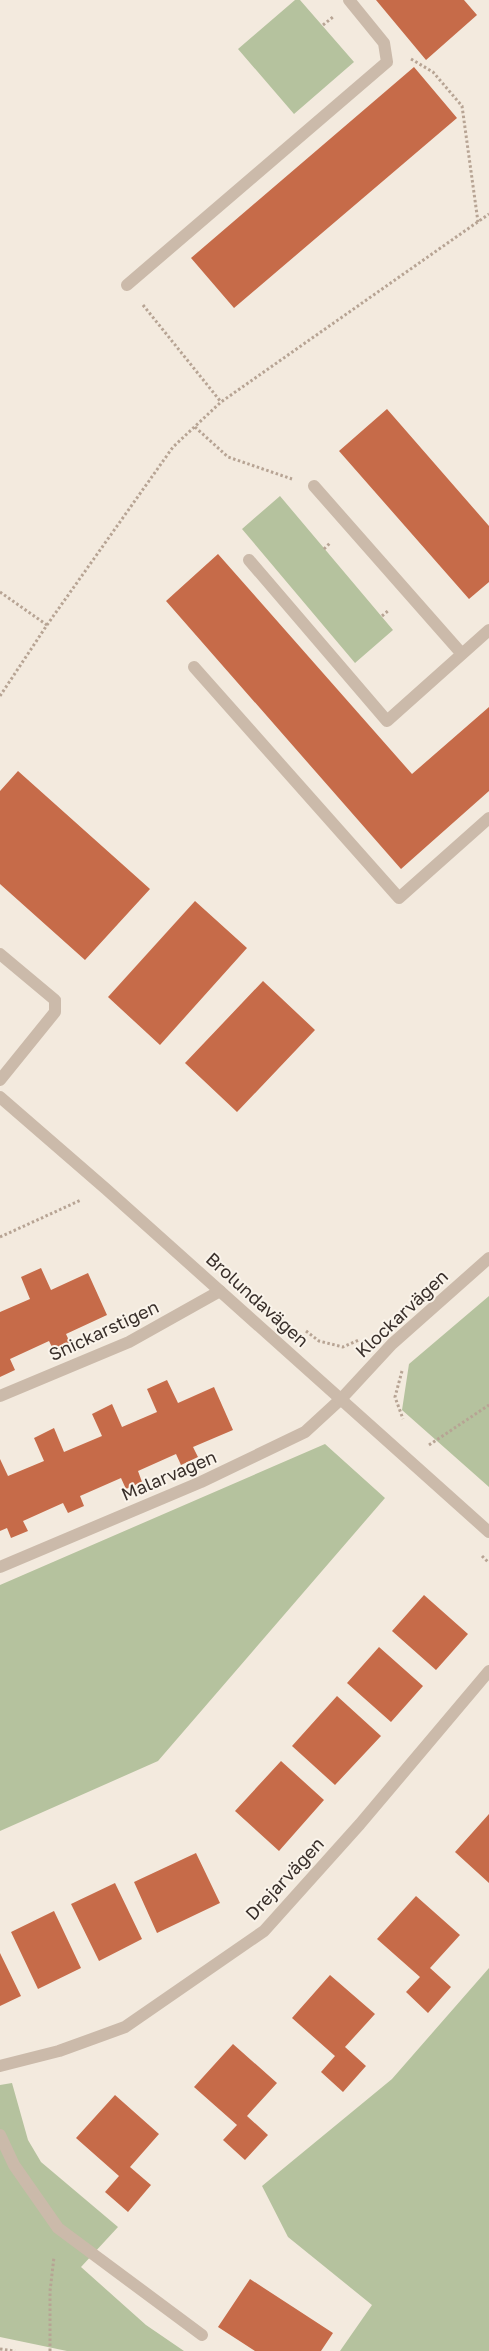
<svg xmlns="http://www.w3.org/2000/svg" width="489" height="2351" viewBox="0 0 489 2351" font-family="'Golos Text',sans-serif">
<rect width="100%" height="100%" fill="#f3eade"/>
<!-- green -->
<path fill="#b5c29e" d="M295,0H300L354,62L294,114L238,49Z
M280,496L393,630L355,663L242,529Z
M489,1296V1487L402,1410L409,1364Z
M325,1444L385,1498L158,1761L0,1831V1585Z
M489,1968V2351H340L372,2305L288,2237L262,2186L392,2079Z
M12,2083L28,2140L41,2162L118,2227L81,2267L146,2325L184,2351H67L0,2337V2085Z"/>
<!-- building -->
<path fill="#c66b49" d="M376,0H464L477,15L426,60Z
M414,67L457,118L234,308L191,258Z
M387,409L489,526V582L469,599L339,451Z
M218,554L412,774L489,707V791L401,869L166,601Z
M18,771L150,889L85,960L0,884V791Z
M195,901L247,948L160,1045L108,997Z
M263,981L315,1030L237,1112L185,1063Z
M41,1268L51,1290L88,1273L107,1315L66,1334L71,1345L55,1353L49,1341L10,1359L15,1370L0,1377V1312L30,1299L21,1277Z
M167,1380L178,1403L214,1387L233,1430L193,1447L198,1457L181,1465L176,1454L138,1471L142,1482L126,1489L121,1478L80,1496L84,1506L68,1513L63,1503L23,1521L28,1531L11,1538L7,1528L0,1531V1459L8,1476L44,1461L34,1438L54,1428L64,1452L102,1436L92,1414L112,1404L122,1427L157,1412L147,1389Z
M424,1595L468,1634L436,1670L392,1631Z
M379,1647L423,1686L391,1722L347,1683Z
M337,1696L381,1736L335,1785L292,1746Z
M281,1761L324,1800L279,1851L235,1811Z
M489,1814V1883L455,1852Z
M196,1853L220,1903L157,1933L134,1882Z
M115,1883L142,1939L99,1961L71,1904Z
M416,1896L460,1935L430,1968L451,1987L428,2013L406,1992L420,1977L377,1939Z
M54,1911L81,1968L38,1989L11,1932Z
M0,1953L21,1996L0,2006Z
M330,1975L375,2014L345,2047L366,2066L343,2092L321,2072L335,2056L292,2018Z
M233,2044L277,2083L247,2116L268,2135L245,2160L223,2140L237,2125L194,2087Z
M115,2095L159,2134L130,2167L151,2185L128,2212L105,2192L119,2176L76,2138Z
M250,2279L333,2333L321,2351H255L218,2327Z"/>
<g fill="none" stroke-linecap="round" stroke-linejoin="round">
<!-- path -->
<path stroke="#b7a494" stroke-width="3" stroke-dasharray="2.5 2.5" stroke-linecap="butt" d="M323,25L333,17
M411,59L433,72L462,106L478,222
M143,305L221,402
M195,427L228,457L292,479
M324,549L330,543
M0,592L47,625
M382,616L389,610
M0,696L47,625L173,447L221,402L489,214
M0,1237L81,1200
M306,1331L319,1341L343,1347L359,1340
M402,1371L395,1397L403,1419
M429,1445L489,1405
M482,1556L489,1563
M0,2349L15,2351
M50,2351V2291L54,2257"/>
<!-- service -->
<path stroke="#cbbaaa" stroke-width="12" d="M127,285L387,62L384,43L349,0
M314,486L462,654
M249,560L387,721L489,630
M194,667L399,898L489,818
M0,954L55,1000V1012L0,1080
M0,2135L14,2165L58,2228L202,2335"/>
<!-- minor -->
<path stroke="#cbbaaa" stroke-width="12" d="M0,1396L129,1342L220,1291
M0,1567L201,1482L305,1432L342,1398L392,1344L489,1258
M0,2066L59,2051L125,2027L264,1931L360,1824L489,1671"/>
<!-- tertiary -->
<path stroke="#cbbaaa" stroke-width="12" d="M0,1097L106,1189L489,1532"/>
</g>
<g text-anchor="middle" stroke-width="4" stroke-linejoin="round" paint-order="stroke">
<!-- street labels -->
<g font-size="18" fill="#392f2a" stroke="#faf4eb">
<text transform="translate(257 1300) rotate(42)" y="6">Brolundavägen</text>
<text transform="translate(402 1314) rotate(-43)" y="6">Klockarvägen</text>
<text transform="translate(104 1331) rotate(-25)" y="6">Snickarstigen</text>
<text transform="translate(169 1476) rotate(-23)" y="6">Malarvagen</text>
<text transform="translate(285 1879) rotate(-47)" y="6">Drejarvägen</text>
</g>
</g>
</svg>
